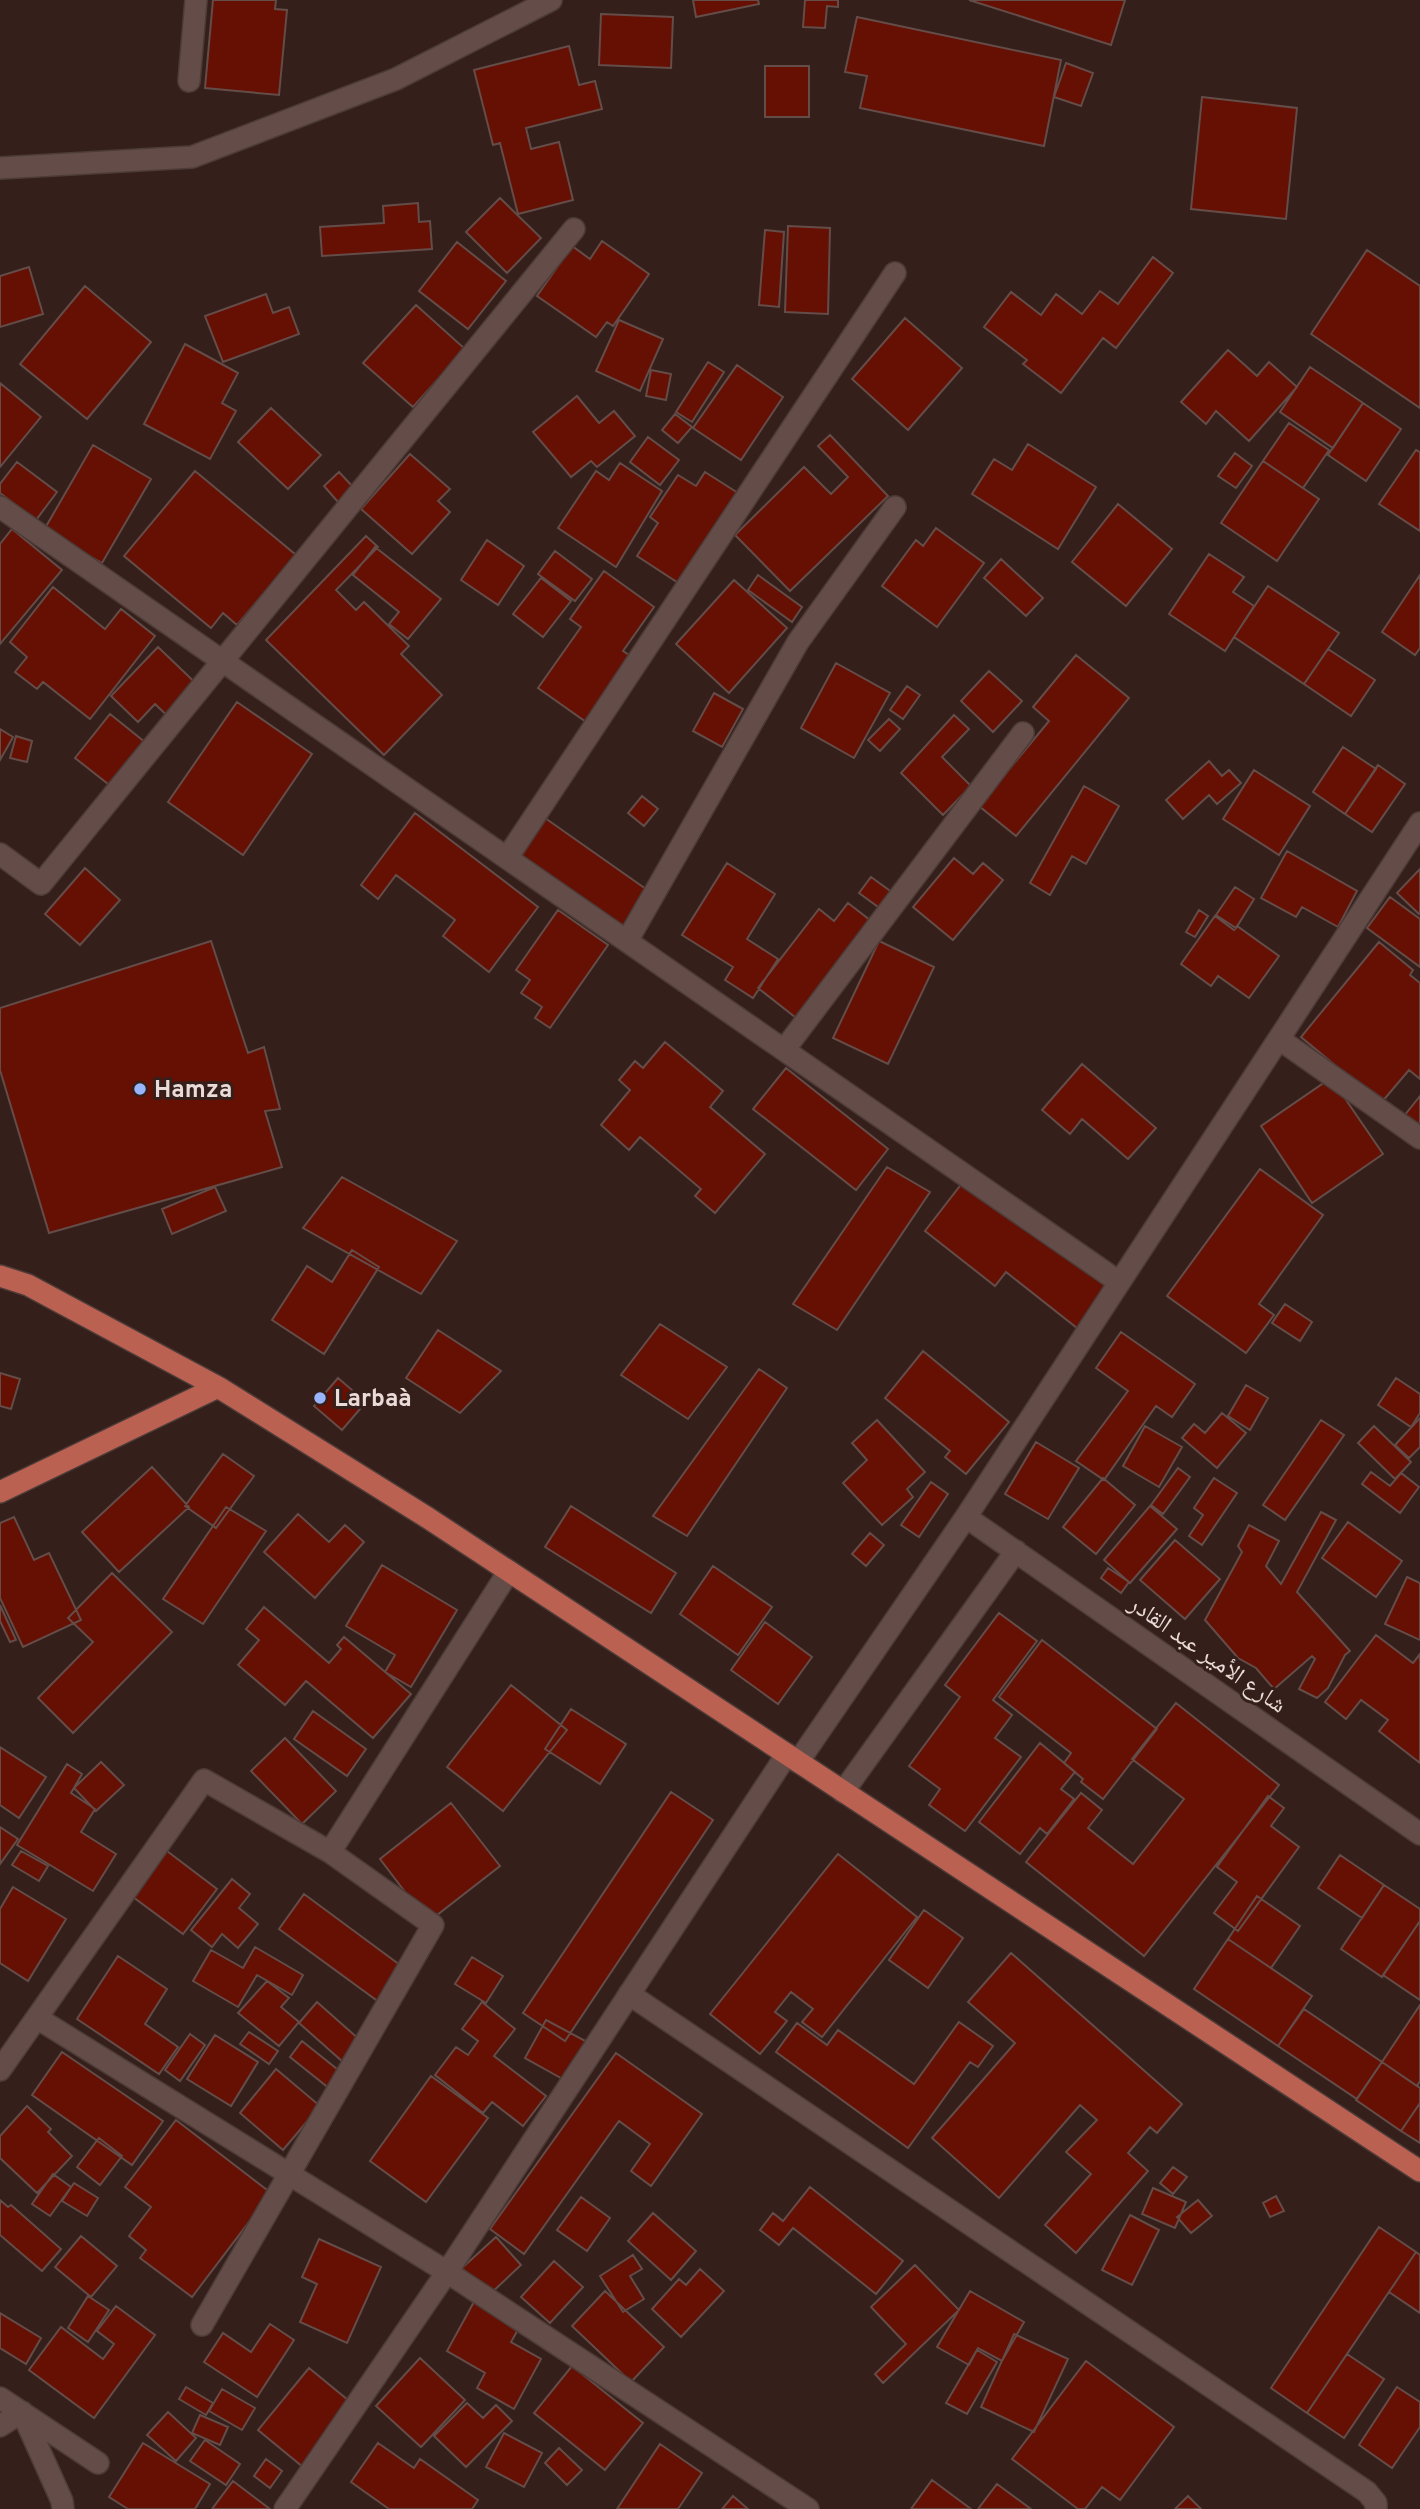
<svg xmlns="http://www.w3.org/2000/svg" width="1420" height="2509" viewBox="0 0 1420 2509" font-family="Overpass,'Noto Naskh Arabic',sans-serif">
<rect width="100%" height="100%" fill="#341f1b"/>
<!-- building -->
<path fill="#660f03" stroke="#644c48" stroke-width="2" d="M213,0H276L275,9L287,10L279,95L205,88Z
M693,0H758L759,4L696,17Z
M805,0H838V7L827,6L825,28L803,27Z
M969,0H1125L1111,45Z
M601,14L673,17L671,68L599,65Z
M857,17L1061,60L1044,146L860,108L867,76L845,72Z
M569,46L579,85L595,81L602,109L526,128L531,149L559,142L573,200L518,214L500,143L493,145L474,70Z
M1066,63L1093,73L1081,106L1054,97Z
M765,66H809V117H765Z
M1202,97L1297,108L1286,219L1191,209Z
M500,198L541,238L507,273L466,232Z
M418,203L419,222L430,221L432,249L322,256L320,227L384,223L383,206Z
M788,226L830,228L828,314L785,312Z
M765,230L784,232L779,307L759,305Z
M602,241L649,274L613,326L607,322L596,337L537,296L572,246L590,259Z
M457,242L506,281L468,329L419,291Z
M1367,250L1420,286V408L1311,334Z
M1153,257L1173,273L1116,348L1103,338L1061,393L1023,364L1027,360L984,327L1011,292L1041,315L1056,294L1082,314L1100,291L1118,304Z
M29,267L43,314L0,327V276Z
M85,286L151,342L87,419L20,364Z
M266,294L273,313L289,307L299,334L223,362L205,316Z
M416,305L465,349L413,407L363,363Z
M905,318L962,368L908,430L852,379Z
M619,320L663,339L640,391L596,371Z
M185,344L238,373L222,403L236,411L210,459L144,424Z
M1228,350L1257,376L1269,362L1297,387L1249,441L1216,411L1206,424L1181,402Z
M708,362L724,372L692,422L676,412Z
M737,365L783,397L741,460L693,428Z
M1310,367L1363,403L1333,448L1280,412Z
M651,370L671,374L666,400L646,396Z
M0,383L41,417L0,467Z
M577,396L599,423L614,411L635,436L597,467L591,461L571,477L533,432Z
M1363,403L1401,429L1366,481L1328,455Z
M271,408L321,455L288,489L238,442Z
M675,414L692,427L678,443L662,430Z
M1289,423L1329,450L1303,488L1263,461Z
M830,435L888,496L790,591L735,535L804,467L831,494L848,477L818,446Z
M648,437L679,460L660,485L630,462Z
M1028,444L1096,487L1058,549L972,494L994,459L1012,470Z
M93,445L151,479L102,563L44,530Z
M1416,450L1420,452V531L1379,504Z
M1235,453L1252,466L1236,488L1218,476Z
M410,454L450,489L438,501L450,512L412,554L361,509Z
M1263,461L1319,499L1277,561L1221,523Z
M17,462L57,492L36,520L0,493V484Z
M620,463L662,491L616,567L558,528L596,471L609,480Z
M195,471L296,555L237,625L223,613L211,628L124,556Z
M339,472L354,488L338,502L324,486Z
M705,472L738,493L680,584L637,556L658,523L650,517L678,475L696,486Z
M1118,504L1172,549L1126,606L1072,562Z
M936,528L984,563L937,627L882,586L916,540L923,546Z
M12,529L62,570L0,644V544Z
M366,536L378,547L336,590L356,610L364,602L409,646L401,654L442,695L384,755L266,640Z
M487,540L524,566L498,605L461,580Z
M375,547L441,599L408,639L389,624L399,612L353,575Z
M555,551L592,579L575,601L538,574Z
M1209,554L1244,577L1233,592L1254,606L1225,651L1169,614Z
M1001,559L1043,598L1026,616L984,578Z
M604,571L654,607L623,651L635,659L589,724L538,688L581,627L570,619Z
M758,575L802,607L792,622L748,590Z
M1420,575V648L1415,655L1382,632Z
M541,578L571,601L543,637L513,614Z
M734,580L787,628L729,693L676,644Z
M1268,586L1339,633L1304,684L1234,637Z
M53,587L105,629L121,609L155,636L90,719L43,682L37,689L15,672L27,657L10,642Z
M158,647L206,693L176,724L155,704L138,722L111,696Z
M1328,649L1375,680L1351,716L1304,684Z
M1076,655L1129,698L1016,836L979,806L1049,721L1033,707Z
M836,663L890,693L854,758L801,728Z
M989,671L1022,701L993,732L961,701Z
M907,686L920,695L903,719L890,710Z
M714,693L743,709L722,747L693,731Z
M237,702L312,754L243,855L168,802Z
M110,714L151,747L117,791L75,758Z
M954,715L969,729L942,757L971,786L943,815L901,773Z
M889,719L900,729L880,751L868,740Z
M0,729L13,737L0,760Z
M16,736L32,741L27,762L10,758Z
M1343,747L1376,769L1345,814L1313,792Z
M1209,761L1222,776L1229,770L1241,783L1217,804L1209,795L1183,819L1166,800Z
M1378,765L1405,784L1372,832L1345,814Z
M1254,770L1310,806L1279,855L1223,819Z
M1084,786L1119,806L1086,864L1072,856L1050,895L1030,883Z
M642,796L658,809L644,826L628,813Z
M415,813L538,907L489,972L443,936L455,920L396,875L378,899L361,885Z
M545,818L653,894L627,931L519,855Z
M1287,851L1357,891L1338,927L1302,907L1296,917L1261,898Z
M954,858L973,874L983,863L1003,880L953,940L913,907Z
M727,863L775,894L747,939L778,959L753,998L725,980L733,967L682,935Z
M85,868L120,900L80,945L45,914Z
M1420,869V913L1419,914L1397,893Z
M871,877L893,893L881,909L859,893Z
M1235,887L1254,899L1236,928L1216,915Z
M1390,897L1420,919V967L1367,928Z
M848,903L875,924L800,1021L758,988L819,909L834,921Z
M558,910L608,945L550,1028L535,1018L542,1007L521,993L530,980L516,970Z
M1199,910L1208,916L1195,937L1186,932Z
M1215,916L1234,930L1237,926L1279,956L1249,998L1218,976L1211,986L1181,964Z
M211,941L248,1053L264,1047L280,1109L265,1111L282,1167L49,1233L0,1070V1008Z
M879,941L934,967L888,1064L833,1038Z
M1379,942L1413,970L1410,975L1420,983V1079L1409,1070L1381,1103L1301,1037Z
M665,1042L723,1091L710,1107L765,1154L715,1213L695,1196L701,1189L640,1137L629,1150L601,1125L630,1090L619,1080L635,1061L643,1068Z
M1082,1064L1156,1128L1128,1159L1082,1119L1070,1134L1042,1110Z
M786,1068L888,1149L856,1190L753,1109Z
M1331,1078L1383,1154L1312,1203L1261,1126Z
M1420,1096V1129L1404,1116Z
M887,1167L930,1192L837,1330L793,1304Z
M1260,1169L1323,1215L1259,1304L1274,1315L1246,1353L1167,1296Z
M970,1173L1112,1283L1077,1328L1006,1272L995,1286L925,1231Z
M342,1177L457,1241L421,1294L303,1228Z
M215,1187L226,1211L172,1234L162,1209Z
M352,1250L379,1267L324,1354L272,1320L307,1266L332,1282Z
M1285,1304L1312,1322L1300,1341L1272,1323Z
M660,1324L727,1367L688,1419L621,1375Z
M438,1330L501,1371L460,1413L406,1378Z
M1121,1332L1195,1384L1172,1417L1156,1406L1104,1480L1076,1461L1128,1391L1096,1368Z
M923,1351L1009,1422L966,1474L945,1457L950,1451L885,1398Z
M759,1369L787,1388L687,1536L653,1516Z
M0,1373L20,1379L11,1409L0,1406Z
M338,1378L366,1402L342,1430L314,1406Z
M1396,1378L1420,1394V1413L1411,1427L1378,1405Z
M1246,1385L1268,1398L1250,1430L1228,1416Z
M1222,1413L1246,1433L1217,1468L1182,1438L1194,1424L1205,1433Z
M1420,1418V1447L1409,1458L1395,1445Z
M877,1420L925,1472L907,1489L913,1497L882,1525L843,1483L867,1460L852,1443Z
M1321,1420L1344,1435L1285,1520L1263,1505Z
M1145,1426L1182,1447L1159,1487L1123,1466Z
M1374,1426L1411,1462L1395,1479L1358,1443Z
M1036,1442L1079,1468L1048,1519L1005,1494Z
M223,1454L254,1476L216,1528L185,1506Z
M152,1467L189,1507L119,1572L82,1532Z
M1178,1468L1190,1477L1163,1514L1151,1505Z
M1371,1472L1390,1486L1401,1473L1419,1487L1400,1513L1362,1484Z
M1103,1478L1135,1505L1096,1554L1063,1527Z
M1214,1478L1237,1493L1202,1545L1189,1536L1203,1515L1194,1508Z
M931,1482L948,1494L919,1537L901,1525Z
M571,1506L676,1573L651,1613L545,1547Z
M1150,1506L1177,1529L1130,1583L1104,1560Z
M226,1507L266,1531L203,1624L163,1599Z
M1321,1512L1336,1520L1297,1592L1350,1651L1345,1655L1328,1688L1317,1698L1299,1689L1315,1659L1312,1656L1274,1689L1256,1668L1238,1658L1205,1620L1242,1552L1238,1546L1249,1525L1279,1541L1266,1566L1281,1584Z
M298,1514L329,1542L345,1525L364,1542L315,1598L264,1552Z
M14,1517L34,1560L49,1553L81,1620L23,1647L0,1598V1523Z
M1348,1522L1402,1561L1376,1597L1322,1558Z
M870,1533L884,1545L866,1566L852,1554Z
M1175,1540L1220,1579L1185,1619L1140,1580Z
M382,1565L457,1610L411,1687L385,1672L395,1655L346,1626Z
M713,1566L772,1607L738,1655L680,1614Z
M1108,1568L1129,1582L1121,1593L1101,1578Z
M112,1573L172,1632L73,1733L38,1698L93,1642L68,1618Z
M1407,1577L1420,1583V1640L1385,1624Z
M0,1605L16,1640L10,1642L0,1621Z
M264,1607L329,1663L341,1649L337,1645L344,1637L411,1694L373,1738L306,1681L285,1705L238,1665L259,1640L246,1629Z
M999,1613L1037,1641L993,1700L1012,1715L995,1738L1021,1757L965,1831L929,1805L940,1789L909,1766L960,1697L945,1685Z
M765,1622L812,1657L778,1704L731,1670Z
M1376,1635L1413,1663L1420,1654V1763L1379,1731L1388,1720L1361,1700L1346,1719L1325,1702Z
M1042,1640L1157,1729L1103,1799L1081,1782L1083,1779L1064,1763L1071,1753L999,1697Z
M511,1685L567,1730L503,1811L447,1767Z
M1176,1703L1279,1785L1144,1956L1026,1862L1081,1793L1102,1810L1088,1828L1133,1864L1184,1799L1132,1759Z
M571,1709L626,1744L600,1784L545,1749Z
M313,1711L366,1749L347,1776L294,1739Z
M285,1738L336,1791L302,1824L251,1771Z
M1040,1743L1075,1772L1061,1789L1074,1799L1047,1834L1040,1828L1020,1854L979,1822Z
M0,1747L46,1777L19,1818L0,1805Z
M101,1762L124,1785L96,1811L74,1788Z
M67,1764L82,1774L71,1793L95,1809L81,1832L116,1854L93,1891L17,1845Z
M671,1792L713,1820L565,2041L523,2013Z
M1268,1796L1284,1808L1271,1826L1299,1847L1238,1931L1214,1913L1237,1882L1217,1867Z
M451,1803L500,1866L428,1922L380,1859Z
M0,1827L18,1839L0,1864Z
M163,1848L217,1889L183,1934L129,1894Z
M21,1851L48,1866L39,1881L12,1865Z
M838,1854L917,1917L822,2037L802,2022L813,2009L791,1992L775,2012L787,2021L760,2054L710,2014Z
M1340,1855L1384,1885L1362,1918L1318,1888Z
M232,1879L250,1894L239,1908L258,1924L238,1948L222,1934L212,1947L191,1930Z
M1384,1885L1420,1909V1921L1382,1977L1341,1949Z
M13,1887L66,1919L28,1981L0,1963V1909Z
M304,1894L404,1968L379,2002L279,1929Z
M1257,1896L1300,1926L1271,1968L1228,1939Z
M924,1910L963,1938L928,1988L889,1960Z
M1420,1921V2000L1383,1975Z
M1228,1939L1312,1996L1278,2046L1194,1989Z
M255,1947L303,1975L292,1995L257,1975L238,2007L193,1981L211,1950L243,1968Z
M1011,1953L1182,2104L1157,2133L1150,2127L1128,2153L1148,2171L1076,2253L1045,2225L1091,2174L1066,2152L1097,2120L1080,2105L999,2198L932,2138L1015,2043L968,2002Z
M118,1956L167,1989L145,2024L178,2047L159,2074L77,2019Z
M472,1957L503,1976L486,2003L455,1984Z
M267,1981L289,1998L281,2007L299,2022L279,2046L238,2013Z
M317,2002L361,2041L343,2062L299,2023Z
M482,2002L515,2029L494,2056L546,2096L523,2126L492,2102L483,2113L435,2075L456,2047L468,2055L478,2041L462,2029Z
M1420,2005V2081L1417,2086L1382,2062Z
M1304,2009L1382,2062L1357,2099L1278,2046Z
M546,2020L589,2043L568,2082L525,2058Z
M959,2022L993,2046L978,2067L970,2062L908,2148L776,2052L797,2023L827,2045L838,2030L914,2084Z
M249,2032L278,2051L269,2064L240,2044Z
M190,2034L205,2045L180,2081L165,2070Z
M215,2035L258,2062L231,2106L187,2079Z
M302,2041L342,2073L330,2089L290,2057Z
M62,2052L163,2121L132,2165L32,2095Z
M616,2053L702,2114L651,2186L631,2171L650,2144L619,2121L524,2254L490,2229Z
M1382,2062L1420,2088V2103L1401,2131L1356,2100Z
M276,2069L320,2106L283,2150L240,2113Z
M431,2076L488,2118L426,2202L370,2161Z
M1420,2103V2143L1401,2131Z
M27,2106L51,2129L48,2132L72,2156L37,2193L0,2158V2136Z
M176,2120L271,2193L192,2297L140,2258L146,2250L129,2236L151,2207L125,2187Z
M99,2138L122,2156L100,2185L77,2167Z
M1173,2167L1187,2177L1173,2194L1160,2183Z
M53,2174L71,2187L50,2216L32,2204Z
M74,2183L98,2198L87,2216L62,2201Z
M810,2187L903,2261L876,2294L793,2228L779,2245L760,2230L773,2213L783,2221Z
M1153,2188L1186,2202L1175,2228L1142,2214Z
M1276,2196L1284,2211L1270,2217L1263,2203Z
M581,2197L610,2218L587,2251L557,2230Z
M0,2200L8,2207L11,2205L61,2249L42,2271L0,2235Z
M1198,2200L1212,2216L1191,2233L1177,2217Z
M653,2213L696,2251L671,2280L628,2241Z
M1130,2215L1159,2230L1132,2285L1102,2270Z
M1379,2227L1416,2252L1307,2413L1271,2388Z
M81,2236L117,2266L91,2297L55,2267Z
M496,2237L521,2265L488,2296L462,2268Z
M319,2239L381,2267L347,2343L300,2322L317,2284L302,2277Z
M1416,2252L1420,2255V2313L1389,2292Z
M633,2255L642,2269L630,2276L644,2299L623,2312L600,2276Z
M554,2261L583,2287L550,2323L521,2297Z
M915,2265L959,2310L883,2383L875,2374L906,2344L871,2307Z
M700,2269L724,2291L681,2337L652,2309L679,2279L686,2285Z
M605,2291L664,2347L631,2382L572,2326Z
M970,2291L1024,2322L1002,2361L978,2348L969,2365L937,2347Z
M88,2296L109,2310L88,2342L68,2328Z
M475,2300L520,2326L511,2342L541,2359L514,2409L477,2388L485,2373L447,2351Z
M116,2306L155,2335L94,2418L29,2370L61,2327L103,2359L114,2344L97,2331Z
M0,2313L41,2338L26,2364L0,2348Z
M270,2324L294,2340L257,2397L204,2362L223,2333L251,2352Z
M1014,2334L1068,2359L1034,2432L981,2407Z
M977,2350L997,2362L967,2414L946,2403Z
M1347,2354L1384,2379L1344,2438L1307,2413Z
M420,2358L465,2400L421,2447L376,2406Z
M1086,2361L1174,2427L1120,2500L1102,2487L1085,2509H1078L1012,2459Z
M572,2366L643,2423L605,2470L534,2413Z
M309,2368L354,2405L303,2467L258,2430Z
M186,2387L213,2403L206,2415L179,2399Z
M1397,2387L1420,2402V2427L1392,2468L1359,2445Z
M222,2389L255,2408L242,2430L209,2411Z
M467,2403L483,2418L496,2405L512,2421L466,2467L434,2436Z
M168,2412L196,2438L176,2461L147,2435Z
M200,2415L228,2427L220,2445L192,2433Z
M504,2433L542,2453L524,2487L486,2467Z
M205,2440L240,2464L226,2485L190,2461Z
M143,2443L210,2484L195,2509H128L109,2497Z
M378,2443L414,2468L420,2459L478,2500L472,2509H389L351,2482Z
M660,2444L702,2473L678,2509H617Z
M559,2448L582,2470L567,2485L545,2463Z
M266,2459L282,2471L270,2488L254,2476Z
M932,2480L971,2509H911Z
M233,2481L270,2509H212Z
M997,2484L1031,2509H978Z
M733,2496L748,2509H722Z
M1188,2496L1201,2509H1175Z"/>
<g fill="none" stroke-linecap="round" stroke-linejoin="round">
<!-- street casing -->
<g stroke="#4d3b38" stroke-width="24">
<path id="street" d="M189,81L196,0
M0,168L192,157L396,79L551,0
M0,507L1119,1282
M0,854L41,884L574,229
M507,858L895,273
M627,941L798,642L895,507
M1279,1039L1420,1138
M784,1050L1023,733
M966,1517L1420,1834
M798,1762L966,1517L1420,823
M843,1792L1016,1551
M330,1852L509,1571
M629,1994L1367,2492L1376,2503V2509
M37,2018L447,2272L808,2509
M0,2070L204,1780L330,1852L433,1925L202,2325
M0,2398L98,2463
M0,2426L22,2412L62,2501L63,2509
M285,2509L447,2272L787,1754"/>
</g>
<!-- primary casing -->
<g stroke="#4d3b38" stroke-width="24">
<path id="primary" d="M0,1276L28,1285L218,1387L428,1518L1420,2171
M0,1492L218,1387"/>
</g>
<!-- street -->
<use href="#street" stroke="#644d48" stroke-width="21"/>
<!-- primary -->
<use href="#primary" stroke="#ba6151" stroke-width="21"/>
</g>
<!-- markers -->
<g fill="#99b5fd" stroke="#341f1b" stroke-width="2.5">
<circle cx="140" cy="1089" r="7"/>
<circle cx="320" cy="1398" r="7"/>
</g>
<g text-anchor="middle" stroke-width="6" stroke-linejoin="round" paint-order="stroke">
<!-- poi labels -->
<g font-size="24" font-weight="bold" fill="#eadbd8" stroke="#341f1b" text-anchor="start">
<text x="154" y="1097">Hamza</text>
<text x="334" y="1406">Larbaà</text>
</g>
<!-- street labels -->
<g font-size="24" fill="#eadbd8" stroke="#341f1b">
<text transform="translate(1208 1654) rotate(35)" y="8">شارع الأمير عبد القادر</text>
</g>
</g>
</svg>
